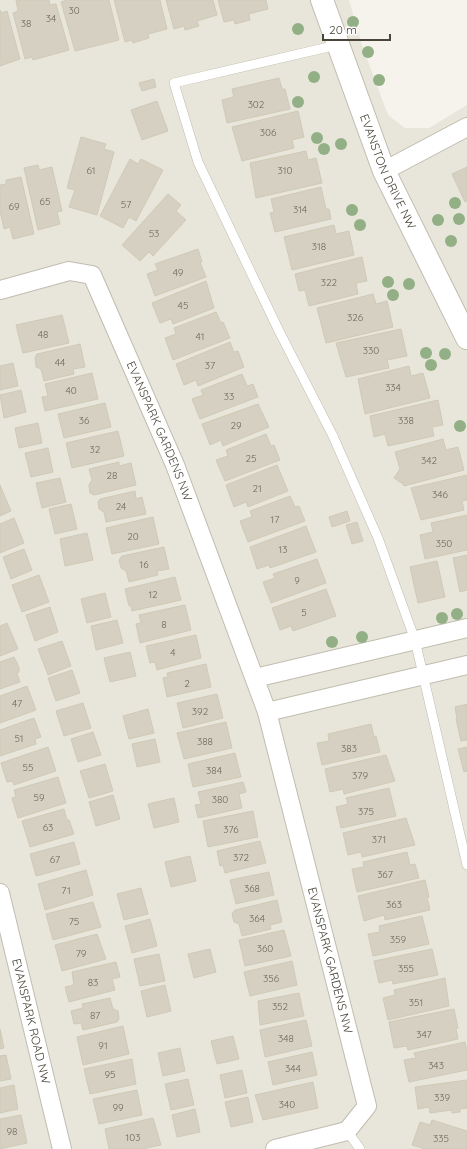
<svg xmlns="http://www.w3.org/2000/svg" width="467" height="1149" viewBox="0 0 467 1149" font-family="Quicksand,sans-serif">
<rect width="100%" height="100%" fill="#f5f3ec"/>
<!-- residential -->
<path fill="#e8e6da" d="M0,0H349L362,45L388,115L405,128H429L467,105V1149H0Z"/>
<!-- building -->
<path fill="#d6d0c2" stroke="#d0c9b6" d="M16,0H49L50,5L56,4L69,50L33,60L32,57L25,59L13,13L18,11Z
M109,0L119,40L75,51L61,2L67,0Z
M114,0H160L167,29L148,34L149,38L133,43L132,40L125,42Z
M166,0H213L217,15L197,21L199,26L185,30L184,26L174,29Z
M218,0H266L268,9L249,14L250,20L235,24L234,20L224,22Z
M0,10L1,13L7,11L20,59L0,66Z
M279,78L282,89H285L290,109L227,123L222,100L234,97L232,89Z
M154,79L156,87L142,91L139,83Z
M157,101L168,131L142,140L131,110Z
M298,111L304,137L292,140L294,148L242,161L232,127Z
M81,137L106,144L104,149L114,152L97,215L69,207L75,190L67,188Z
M306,151L308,160L316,158L322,183L256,198L250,163Z
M130,159L138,164L141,159L163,170L136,221L129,217L123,228L100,216Z
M38,165L39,170L52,167L62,211L57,212L60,224L38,230L24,168Z
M467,167V201L465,202L452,174Z
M21,177L34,234L13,239L10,227L4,229L0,211V185L6,184V180Z
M321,187L326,209H329L331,219L275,232L270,213L274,212L271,199Z
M168,194L181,205L176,211L186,220L153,256L149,252L140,261L122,245Z
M334,225L336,234L349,231L354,255L292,270L284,237Z
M198,249L202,262H200L206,277L155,296L147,274L158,270L155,264Z
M362,257L367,281L356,283L358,294L309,306L305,290L299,291L295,274Z
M206,281L214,308L173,324L171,319L160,323L152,303Z
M373,294L376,304L387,301L393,327L326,343L317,308Z
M216,312L221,323L223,322L230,338L173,360L165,338L176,334L174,328Z
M62,315L69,343L23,353L16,325Z
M401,329L407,356L387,360L389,368L346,377L336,343Z
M230,342L234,352L238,351L244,367L198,386L196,380L184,385L176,364Z
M80,344L85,367L73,369L74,374L44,381L41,369L36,367L35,358L37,354Z
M13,363L18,386L0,390V366Z
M409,366L411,376L423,373L430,398L365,414L358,379Z
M92,373L98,399L45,411L42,397L48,396L45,384Z
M242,374L247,386L253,384L258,397L200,419L192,399L203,395L201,390Z
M21,390L26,412L4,418L0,395Z
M438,400L443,425L432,427L434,436L388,446L385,434L374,437L370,416Z
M105,403L111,427L64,438L58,414Z
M258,404L269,427L223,446L221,440L210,445L202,424Z
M38,423L42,443L19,448L15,428Z
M118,431L124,456L72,468L66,443Z
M266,434L271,446L274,445L280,460L225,481L216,460L228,456L226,450Z
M443,439L446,450L458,447L464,470L404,486L403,484L394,478L400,469L395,452Z
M48,448L53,472L31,477L25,453Z
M119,462V466L131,463L136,485L94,495L90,493L89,485L92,480L89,469Z
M277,465L288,491L248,507L246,502L234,507L226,485Z
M467,475V500L462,501L464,510L421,520L411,488Z
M60,478L66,502L42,508L36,483Z
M0,485L11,511L0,516Z
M135,491L136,499L142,497L146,514L106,522L104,512L99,509L98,502L100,499Z
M290,496L295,507L299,506L305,521L248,542L240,521L252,517L250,511Z
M71,504L77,529L55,534L49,509Z
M347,511L350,521L332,527L329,517Z
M467,515V550L425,559L420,535L433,532L431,523Z
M153,517L159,544L112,554L106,528Z
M14,518L24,543L0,553V524Z
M357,522L363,541L352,544L346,525Z
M306,526L316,552L270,568L269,565L257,569L250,547Z
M87,533L93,560L65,566L60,539Z
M164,547L169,569L157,571L158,575L129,582L126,571L121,568L119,560L122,556Z
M24,549L32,570L11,579L3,557Z
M467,555V590L460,592L453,558Z
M317,559L326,583L271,603L263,582L275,578L273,574Z
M437,561L445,597L418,603L410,567Z
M39,575L49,602L22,612L12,585Z
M175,577L181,600L132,611L131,606H129L125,589Z
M326,589L336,616L293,631L291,626L280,630L272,608Z
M105,593L111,617L87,623L81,599Z
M185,605L191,630L140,643L136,624L141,623L139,615Z
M50,607L58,632L35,641L26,615Z
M117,620L123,643L96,650L91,626Z
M7,623L18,649L0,656V626Z
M196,635L201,658L157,670L155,662L150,663L146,646Z
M62,641L71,666L48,675L38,649Z
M130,652L136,676L110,682L104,658Z
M14,657L19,667V672L17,673L20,682L0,689V662Z
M206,664L211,687L167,697L163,678L168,677L167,673Z
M72,670L80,693L56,701L48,678Z
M27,686L36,710L0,723V696Z
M217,694L223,718L183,728L177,703Z
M83,703L91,728L64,736L56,711Z
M467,704V740L461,741L456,719H457L455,707Z
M148,709L154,733L129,739L123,716Z
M34,718L41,737L35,739L36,744L0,756V730Z
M226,722L232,748L184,759L177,733Z
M371,724L374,737L376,736L380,752L322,765L317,743L329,741L328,734Z
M93,732L101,755L78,762L71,739Z
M155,739L160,762L137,767L132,744Z
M48,747L56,771L14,785L12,781L7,782L1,763Z
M467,747V771L464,772L458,749Z
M235,753L241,777L193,787L188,764Z
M386,755L395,781L344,794L343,789L330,792L325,769Z
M105,764L113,791L89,798L80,771Z
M58,777L66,803L18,818L12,798L16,797L14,790Z
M243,782L246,792L239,794L242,808L198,818L195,805L201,804L198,792Z
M389,788L396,816L341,828L336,807L348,804L346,798Z
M113,795L120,819L96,826L89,802Z
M174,798L179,822L154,828L148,804Z
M64,809L67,820H69L74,834L30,847L22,821Z
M253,811L258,837L208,847L203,821Z
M406,818L415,845L362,857L361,852L348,855L343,833Z
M260,841L266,863L225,873L223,865L220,866L217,851Z
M74,842L80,864L36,876L30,854Z
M407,852L410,865L415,864L419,878L357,892L352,869L364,867L363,862Z
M190,856L196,881L171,887L165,862Z
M86,870L93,895L45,910L38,884Z
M269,872L274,895L236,904L230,880Z
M425,880L429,897H427L430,910L385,920L384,915L364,921L358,896Z
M141,888L148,914L124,920L117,894Z
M277,900L282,922L270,925L271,929L242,936L239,924L234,922L232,914L235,910Z
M93,902L101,927L53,940L46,914Z
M422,916L429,944L373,956L368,934L380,932L379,926Z
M150,919L157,946L132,953L125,926Z
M284,930L291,956L245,966L239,940Z
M97,934L106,959L62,971L55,945Z
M210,949L216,972L194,978L188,954Z
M432,949L438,975L393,984L392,980L379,983L374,961Z
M159,954L165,981L140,986L134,959Z
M292,961L297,985L250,996L244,972Z
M116,962L120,977L112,979L115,990L69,1002L65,987L74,985L72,972Z
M445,978L449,1006L388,1020L383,998L395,995L394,990Z
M165,985L171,1011L147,1017L141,991Z
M299,993L304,1016L260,1025L258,1001Z
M110,998L113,1009L118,1011L119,1019L117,1022L83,1030L81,1023L74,1024L71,1011L83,1008L82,1004Z
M454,1009L458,1028L456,1029L458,1039L408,1050L407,1046L394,1048L389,1022Z
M306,1020L312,1046L265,1057L260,1030Z
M123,1026L129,1054L83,1065L77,1037Z
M0,1029L4,1048L0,1049Z
M233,1036L239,1059L217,1064L211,1041Z
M465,1042L467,1052V1070L409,1082L404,1060L416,1058L414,1053Z
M180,1048L185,1071L163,1076L158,1053Z
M312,1052L317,1075L273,1085L268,1062Z
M6,1055L11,1079L0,1081V1056Z
M132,1059L136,1084L90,1094L84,1069Z
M242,1070L247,1093L225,1098L220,1075Z
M188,1079L194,1105L171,1110L165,1084Z
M467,1080V1108L460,1109V1112L452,1113V1110L430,1113L429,1107L418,1109L415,1087Z
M313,1082L318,1108L263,1120L255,1095Z
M14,1085L18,1109L0,1113V1088Z
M137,1090L142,1115L99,1124L93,1099Z
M248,1097L253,1122L231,1127L225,1102Z
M195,1109L200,1132L177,1137L172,1115Z
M21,1115L27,1143L0,1149V1119Z
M153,1118L161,1145L142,1149H109L105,1129Z
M432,1120L467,1131V1149H425L412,1145L420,1122L430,1125Z"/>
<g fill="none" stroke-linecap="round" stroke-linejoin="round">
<!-- service casing -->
<g stroke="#c0bcaf" stroke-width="10">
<path id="service" d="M337,45L174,83L198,162L279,331L333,436L378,538L415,640L467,865
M347,1131L360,1149"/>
</g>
<!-- minor casing -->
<g stroke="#c0bcaf" stroke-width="20">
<g id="minor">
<path d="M384,171L467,127"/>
<path id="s1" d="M0,290L69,271L92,275L175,465L267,712L367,1106L347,1131L275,1149"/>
<path d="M255,678L467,628"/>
<path d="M267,712L467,665"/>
<path id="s2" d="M0,893L62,1149"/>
</g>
</g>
<!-- tertiary casing -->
<g stroke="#c0bcaf" stroke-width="24">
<g id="tertiary">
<path id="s3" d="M322,0L384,171L467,338"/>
</g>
</g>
<!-- service -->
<use href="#service" stroke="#fff" stroke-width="9"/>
<!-- minor -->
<use href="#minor" stroke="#fff" stroke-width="18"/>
<!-- tertiary -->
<use href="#tertiary" stroke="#fff" stroke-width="22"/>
</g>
<!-- trees -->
<g fill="#93af85">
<circle cx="353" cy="22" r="6"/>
<circle cx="298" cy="29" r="6"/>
<circle cx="368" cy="52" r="6"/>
<circle cx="314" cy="77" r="6"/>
<circle cx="379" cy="80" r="6"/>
<circle cx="298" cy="102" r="6"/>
<circle cx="317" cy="138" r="6"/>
<circle cx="341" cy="144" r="6"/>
<circle cx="324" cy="149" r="6"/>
<circle cx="455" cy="203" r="6"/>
<circle cx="352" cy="210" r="6"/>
<circle cx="459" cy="219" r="6"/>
<circle cx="438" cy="220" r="6"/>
<circle cx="360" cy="225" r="6"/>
<circle cx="451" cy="241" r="6"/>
<circle cx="388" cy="282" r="6"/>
<circle cx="409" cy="284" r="6"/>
<circle cx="393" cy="295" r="6"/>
<circle cx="426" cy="353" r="6"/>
<circle cx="445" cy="354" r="6"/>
<circle cx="431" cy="365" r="6"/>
<circle cx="460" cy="426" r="6"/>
<circle cx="457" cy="614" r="6"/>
<circle cx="442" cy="618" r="6"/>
<circle cx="362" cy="637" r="6"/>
<circle cx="332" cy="642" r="6"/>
</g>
<g text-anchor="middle" stroke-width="3.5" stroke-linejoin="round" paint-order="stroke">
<!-- number labels -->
<g font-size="10" fill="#6c685c">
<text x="74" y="14">30</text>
<text x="51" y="22">34</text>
<text x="26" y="27">38</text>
<text x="256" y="108">302</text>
<text x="268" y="136">306</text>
<text x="91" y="174">61</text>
<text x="285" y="174">310</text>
<text x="45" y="205">65</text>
<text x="126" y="208">57</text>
<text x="14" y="210">69</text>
<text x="300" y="213">314</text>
<text x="154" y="237">53</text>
<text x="319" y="250">318</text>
<text x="178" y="276">49</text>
<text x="329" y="286">322</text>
<text x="183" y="309">45</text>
<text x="355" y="321">326</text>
<text x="43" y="338">48</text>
<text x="200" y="340">41</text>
<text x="371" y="354">330</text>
<text x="60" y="366">44</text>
<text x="210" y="369">37</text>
<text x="393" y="391">334</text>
<text x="71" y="394">40</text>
<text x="229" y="400">33</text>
<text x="84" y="424">36</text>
<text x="406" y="424">338</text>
<text x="236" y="429">29</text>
<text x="95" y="453">32</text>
<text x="251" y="462">25</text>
<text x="429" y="464">342</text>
<text x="112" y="479">28</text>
<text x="257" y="492">21</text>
<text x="440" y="498">346</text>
<text x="121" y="510">24</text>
<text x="275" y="523">17</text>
<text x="133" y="540">20</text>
<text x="444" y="547">350</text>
<text x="283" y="553">13</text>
<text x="144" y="568">16</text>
<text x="297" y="584">9</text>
<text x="153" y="598">12</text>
<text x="304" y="616">5</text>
<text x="164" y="628">8</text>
<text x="173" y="656">4</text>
<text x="187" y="687">2</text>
<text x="17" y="707">47</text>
<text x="200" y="715">392</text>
<text x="19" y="742">51</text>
<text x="205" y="745">388</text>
<text x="349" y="752">383</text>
<text x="28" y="771">55</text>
<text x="214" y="774">384</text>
<text x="360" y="779">379</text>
<text x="39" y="801">59</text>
<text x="220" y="803">380</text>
<text x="366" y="815">375</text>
<text x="48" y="831">63</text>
<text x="231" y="833">376</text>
<text x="379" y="843">371</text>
<text x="241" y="861">372</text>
<text x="55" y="863">67</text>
<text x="385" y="878">367</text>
<text x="252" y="892">368</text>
<text x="66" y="894">71</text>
<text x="394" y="908">363</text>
<text x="257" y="922">364</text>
<text x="74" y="925">75</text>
<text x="398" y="943">359</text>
<text x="265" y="952">360</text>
<text x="81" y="957">79</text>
<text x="406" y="972">355</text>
<text x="271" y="982">356</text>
<text x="93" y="986">83</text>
<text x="416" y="1006">351</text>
<text x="280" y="1010">352</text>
<text x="95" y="1019">87</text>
<text x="424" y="1038">347</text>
<text x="286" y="1042">348</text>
<text x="103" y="1049">91</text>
<text x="436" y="1069">343</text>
<text x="293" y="1072">344</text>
<text x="110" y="1078">95</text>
<text x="442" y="1101">339</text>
<text x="287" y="1108">340</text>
<text x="118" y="1111">99</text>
<text x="12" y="1135">98</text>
<text x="133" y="1141">103</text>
<text x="441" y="1142">335</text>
</g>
<!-- street labels -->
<g font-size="12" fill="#49453a" stroke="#fff">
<text dy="4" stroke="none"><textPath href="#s3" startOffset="184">EVANSTON DRIVE NW</textPath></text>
<text dy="4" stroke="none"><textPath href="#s1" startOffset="265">EVANSPARK GARDENS NW</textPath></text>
<text dy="4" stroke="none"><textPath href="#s1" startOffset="822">EVANSPARK GARDENS NW</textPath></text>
<text dy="4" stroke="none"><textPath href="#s2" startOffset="132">EVANSPARK ROAD NW</textPath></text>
</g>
</g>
<!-- scale -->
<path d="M323 34v6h67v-6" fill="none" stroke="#49453a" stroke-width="2"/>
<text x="329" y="34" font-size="12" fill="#49453a" stroke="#ffffff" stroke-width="3" paint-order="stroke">20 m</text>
</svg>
